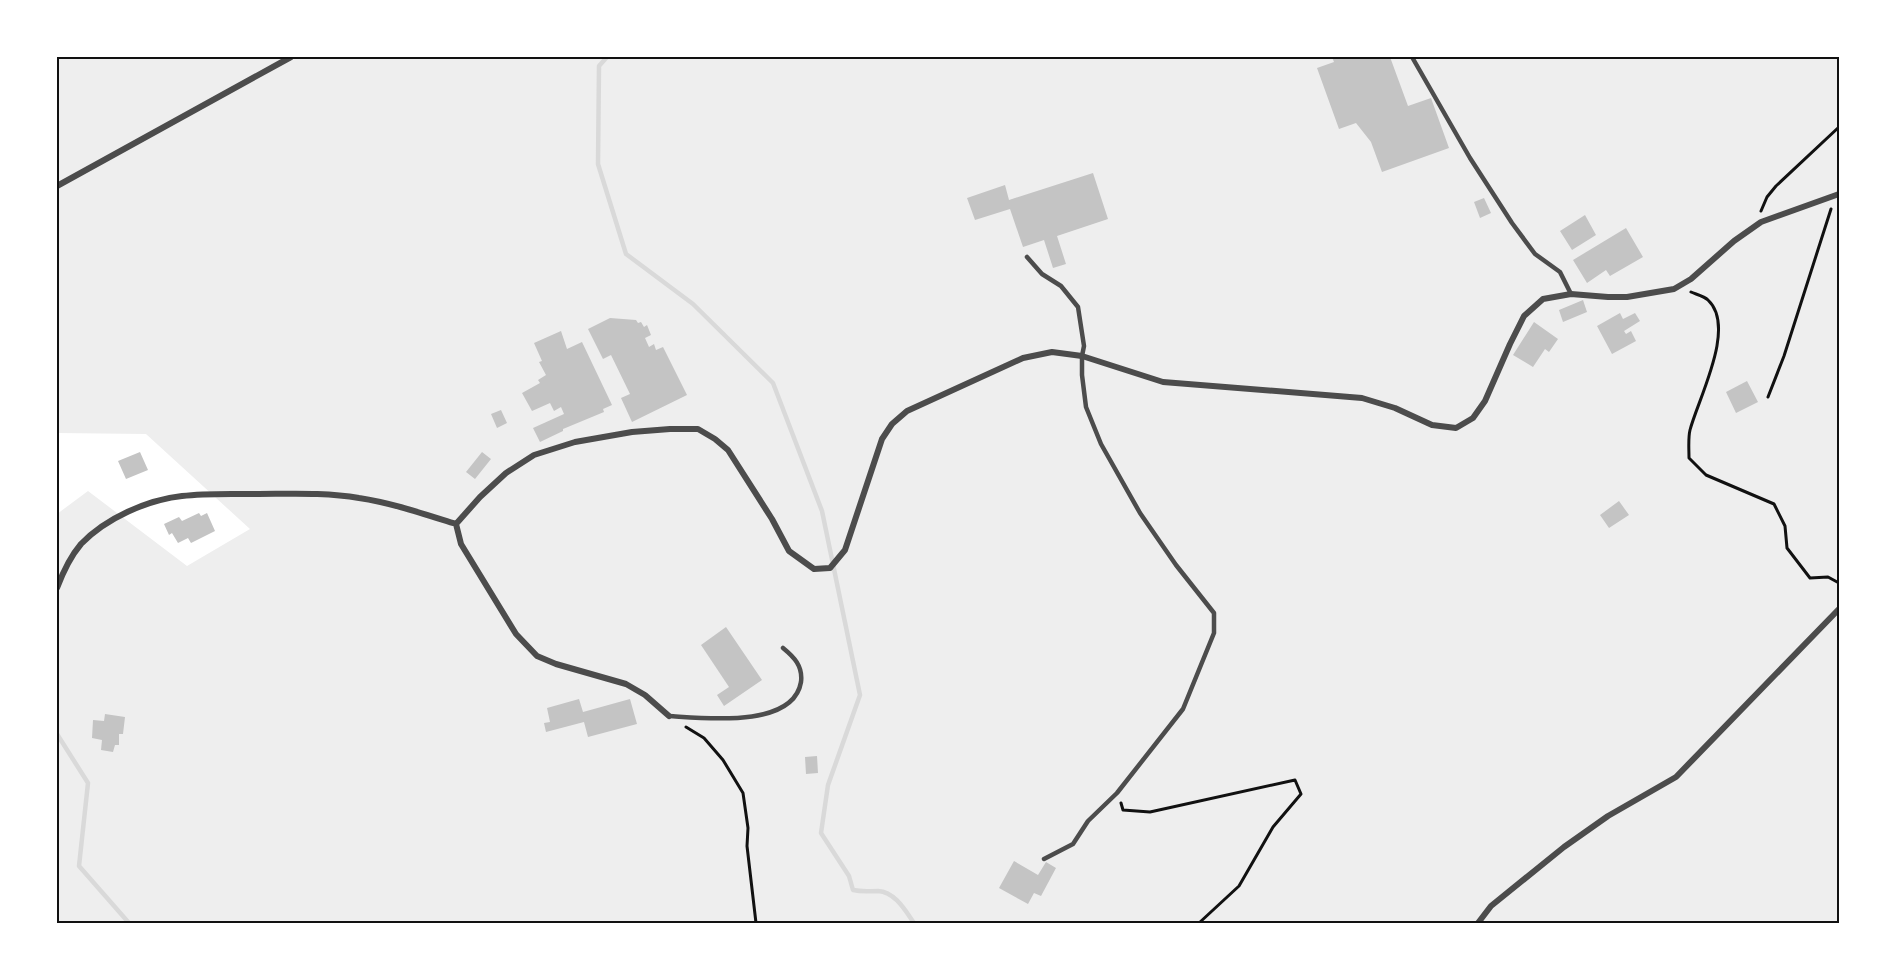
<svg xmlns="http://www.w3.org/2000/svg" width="1896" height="980" viewBox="0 0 1896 980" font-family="'Archivo Narrow',sans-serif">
<rect width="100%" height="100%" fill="#fff"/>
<!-- green -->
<path fill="#eee" d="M57,57H1839V923H57V514L88,491L187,566L250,529L146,434L57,433Z"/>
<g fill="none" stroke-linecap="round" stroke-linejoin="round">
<!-- stream -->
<path stroke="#d9d9d9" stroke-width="4.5" d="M607,57L599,66L598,164L626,254L693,304L773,383L822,511L860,695L828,785L821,833L849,876L853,890C862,892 868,891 878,891C895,892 905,910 914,923
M57,734L88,783L79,866L129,923"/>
</g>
<!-- building -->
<path fill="#c4c4c4" d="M1332,57H1390L1408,106L1431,98L1449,148L1382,172L1371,142L1356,123L1339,129L1317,68L1334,62Z
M1093,173L1108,219L1057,236L1066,264L1053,268L1044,240L1023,247L1010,209L975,220L967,198L1005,185L1009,200Z
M1484,198L1491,213L1480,218L1474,202Z
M1585,215L1596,235L1572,250L1560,231Z
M1626,228L1643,257L1610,276L1606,270L1587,283L1573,260Z
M1583,300L1587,312L1563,322L1559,310Z
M1620,313L1623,319L1635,313L1640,321L1624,331L1626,334L1631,331L1636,341L1612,354L1597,326Z
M610,318L636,320L638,323L641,322L644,327L647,325L651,335L645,338L649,347L654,344L656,350L663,347L687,395L632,422L621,398L630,394L611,355L603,359L588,329Z
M1534,322L1558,339L1549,352L1545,349L1533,367L1513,355Z
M561,331L567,349L582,342L612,405L603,409L604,412L563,429V431L540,442L533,428L564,414L561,407L554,411L550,403L532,411L522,393L540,383L538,380L546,375L539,362L542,361L534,343Z
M1747,381L1758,402L1736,413L1726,392Z
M501,410L507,423L497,428L491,414Z
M140,452L148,470L126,479L118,461Z
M482,452L491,459L475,479L466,472Z
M1619,501L1629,515L1609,528L1600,515Z
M199,513L201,516L207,513L215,531L191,543L188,538L178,543L172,533L169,535L164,524L179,517L182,521Z
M726,627L762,680L724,706L717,695L729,687L701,645Z
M579,699L583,712L630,699L637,724L588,737L584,722L546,732L544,723L550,722L547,708Z
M105,714L125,717L123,734H119V745H115L113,752L101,750L102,740L92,738L93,720L104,721Z
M817,756L818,773L806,774L805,757Z
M1014,861L1038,875L1046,862L1056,868L1041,896L1034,893L1028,904L999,888Z"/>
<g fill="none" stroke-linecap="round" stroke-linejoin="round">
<!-- path -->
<path stroke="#111" stroke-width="3" d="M1761,211L1767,197L1776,186L1839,127
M1691,292C1695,294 1704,296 1708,300C1737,327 1698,399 1690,430C1688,438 1689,449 1689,458L1706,475L1774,504L1785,526L1787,548L1810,578L1828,577L1839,583
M1768,397L1784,356L1831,209
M686,727L704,738L723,760L743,793L748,828L747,846L756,923
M1121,803L1123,810L1150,812L1295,780L1301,794L1273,827L1239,886L1199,923"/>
<!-- service -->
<path stroke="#4c4c4c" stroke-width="4.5" d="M1412,57L1470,158L1512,223L1535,254L1560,272L1571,294
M1027,257L1042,274L1061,286L1078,307L1084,346L1082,356V375L1086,407L1101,444L1140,513L1176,565L1214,613V633L1183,709L1117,793L1088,821L1073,844L1044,859
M669,716C703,718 793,729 801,682C803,666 794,657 783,648"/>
<!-- minor -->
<path stroke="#4c4c4c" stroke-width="6" d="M57,186L291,57
M456,524L461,544L516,634L537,656L556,664L626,684L645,695L669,716
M57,588C63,572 70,557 81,544C106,518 147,500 182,496C206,493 231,494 255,494C289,494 325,492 359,498C392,503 424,514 456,524L480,497L506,473L534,455L575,442L632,432L670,429H698L715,439L728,450L772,519L789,551L814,569L830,568L845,550L882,439L892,424L907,411L1023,358L1052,352L1082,356L1163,382L1362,398L1395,408L1432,425L1456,428L1473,418L1485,401L1510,344L1524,316L1543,299L1571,294L1608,297H1627L1674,289L1691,279L1734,241L1761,222L1839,194
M1478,923L1491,906L1564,847L1608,816L1676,777L1839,609"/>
</g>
<!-- border -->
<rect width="1896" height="980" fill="none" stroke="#ffffff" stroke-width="117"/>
<rect x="58" y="58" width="1780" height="864" fill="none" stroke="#111" stroke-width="2"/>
</svg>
